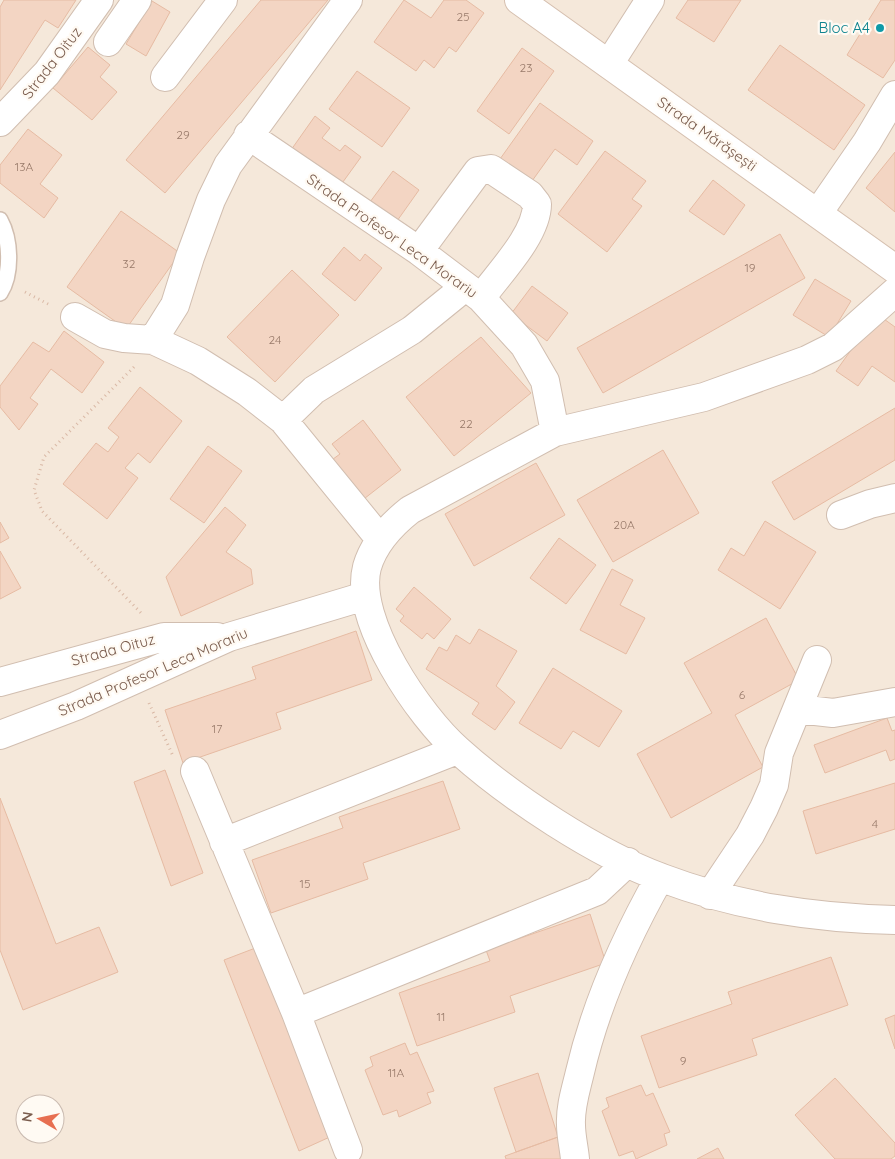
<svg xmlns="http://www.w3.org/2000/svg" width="895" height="1159" viewBox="0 0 895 1159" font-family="Quicksand,sans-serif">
<rect width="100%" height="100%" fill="#fdf6ec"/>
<!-- residential -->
<path fill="#f5e8da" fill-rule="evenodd" d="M0,0H895V1159H0ZM25,1104H55V1134H25Z"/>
<!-- building -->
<path fill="#f3d5c3" stroke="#e6bba3" d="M4,0H76L58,28L45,20L0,90V7Z
M261,0H328L165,193L126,160Z
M404,0L431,18L444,0H466L484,13L456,52L449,47L434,68L424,60L416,71L374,42Z
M688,0H741L714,42L676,18Z
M881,0H895V60L883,78L847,55Z
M152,1L170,12L146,56L126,44Z
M780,45L865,105L834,150L748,90Z
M88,47L110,65L100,77L117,92L92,120L53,88Z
M522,48L554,71L509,134L477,111Z
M357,71L410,108L382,147L329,109Z
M540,103L593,141L577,165L555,149L532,181L500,159Z
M315,116L330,128L322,138L340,151L345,145L361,157L340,186L291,150Z
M28,129L62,155L40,184L58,198L44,218L0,183V165Z
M605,151L646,181L632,199L642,206L607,252L558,214Z
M895,152V212L866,188Z
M393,171L419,190L397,221L370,202Z
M713,180L745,205L724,235L689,211Z
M121,211L180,253L126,329L67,287Z
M780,234L805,278L603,393L577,348Z
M344,247L360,261L365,254L382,268L355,301L322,274Z
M292,270L339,315L275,382L227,337Z
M815,279L851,301L829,337L793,315Z
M532,286L568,313L547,341L511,314Z
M877,314L895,327V382L872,366L858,386L836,371Z
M64,331L104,362L82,393L51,369L30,398L38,404L19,430L0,407V386L33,342L49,352Z
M481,337L531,393L454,456L406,397Z
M140,387L182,421L150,463L138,453L125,468L138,478L107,519L63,484L96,443L108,452L119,437L108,428Z
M895,408V460L794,520L772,482Z
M363,420L401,470L360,502L329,462L340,454L332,444Z
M208,446L242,471L204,523L170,499Z
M663,450L699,513L613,562L577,500Z
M536,463L565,515L474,566L445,514Z
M225,507L246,525L226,552L251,569L253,584L181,616L166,577Z
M765,521L816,552L780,609L718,570L731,548L744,556Z
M0,522L9,538L0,543Z
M559,538L596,565L566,604L530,578Z
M0,551L21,588L0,599Z
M612,569L633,580L620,605L645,618L626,654L580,630Z
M414,587L451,619L434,639L427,633L422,639L400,621L404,616L396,609Z
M766,618L799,680L735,715L763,767L671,818L637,754L712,713L684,663Z
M479,629L517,651L496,686L515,702L495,730L472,714L479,703L426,669L439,647L447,651L456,635L470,644Z
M356,631L372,680L276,713L281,729L183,763L165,710L256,679L252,667Z
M553,668L622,711L599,747L573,731L561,749L519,723Z
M887,718L892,731L895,730V759L890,761L886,750L825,773L814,745Z
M165,770L203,873L171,886L134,782Z
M443,781L460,829L363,863L368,879L271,913L252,860L343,828L339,817Z
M895,783V829L816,854L803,811Z
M0,798L56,944L99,927L118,972L23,1010L0,950Z
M590,914L606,963L510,996L515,1012L417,1046L399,993L490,961L486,950Z
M258,947L332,1136L299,1151L224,960Z
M831,957L848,1005L752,1039L757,1055L659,1088L641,1036L732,1004L728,992Z
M895,1015V1049L885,1019Z
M405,1043L410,1055L417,1052L434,1091L427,1093L431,1103L399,1117L397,1110L383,1115L365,1070L373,1066L370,1057Z
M538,1073L558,1137L516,1152L494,1088Z
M835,1078L895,1143V1156L891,1159H835L795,1115Z
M641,1085L646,1096L653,1093L670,1132L664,1134L667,1145L636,1159L633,1151L619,1156L602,1111L609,1107L606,1098Z
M558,1137L565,1159H506L505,1156Z
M718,1148L724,1159H697Z"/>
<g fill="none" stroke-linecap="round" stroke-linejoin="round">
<!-- lane casing -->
<g stroke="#d1beb0" stroke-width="18">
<path id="lane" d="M0,220C11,240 12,274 0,293"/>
</g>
<!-- street casing -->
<g stroke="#d1beb0" stroke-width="30">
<path id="street" d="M108,42L137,0
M609,64L650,0
M165,77L223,0
M0,122L47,73L99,0
M248,135L419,251L481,298L524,345L545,381L555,432
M818,213L867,142L895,95
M419,251L478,171L491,169L530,195L537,204C537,235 499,273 481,298
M895,292L833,347L807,360L704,397L555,432L410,510C391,525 374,543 367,567C353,620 420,717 458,750C510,797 597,854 662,878C739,907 813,918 895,920
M75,317L105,334L124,338L153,340L198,361L247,392L283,420L380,539
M153,340L175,305L190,257L211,200L228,165L348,0
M283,420L314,390L412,330L465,287
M841,515L870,504L895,498
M0,682L164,637H217
M798,709L833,713L895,702
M0,735L76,706L229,637L365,596
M195,771L296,1013L348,1150
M224,842L457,750
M710,895L750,835L764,808L774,785L779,753L817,660
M296,1013L597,891L628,862
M575,1159C574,1148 571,1136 571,1125C570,1107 576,1089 580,1072C596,1003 625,939 660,877"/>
</g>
<!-- secondary casing -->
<g stroke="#d6c0b0" stroke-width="30">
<path id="secondary" d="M519,0L895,269"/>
</g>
<!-- path -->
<path stroke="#d9b8a5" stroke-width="3" stroke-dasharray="1 4" stroke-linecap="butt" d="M25,292L50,305
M134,367L44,457L34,490L42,511L143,615
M149,703L173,756"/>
<!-- lane -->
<use href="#lane" stroke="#fff" stroke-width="15"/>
<!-- street -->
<use href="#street" stroke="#fff" stroke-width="28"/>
<!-- secondary -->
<use href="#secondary" stroke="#fff" stroke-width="28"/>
</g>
<!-- markers -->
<circle fill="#0f9aa8" stroke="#fffaf3" stroke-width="2" cx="880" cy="28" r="5"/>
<g text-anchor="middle" stroke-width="4.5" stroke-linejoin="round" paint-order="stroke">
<!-- number labels -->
<g font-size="12" fill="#987a6a">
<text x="463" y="21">25</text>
<text x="526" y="72">23</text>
<text x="183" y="139">29</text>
<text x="24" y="171">13A</text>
<text x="129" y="268">32</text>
<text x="750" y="272">19</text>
<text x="275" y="344">24</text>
<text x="466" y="428">22</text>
<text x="624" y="529">20A</text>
<text x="742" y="699">6</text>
<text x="217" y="733">17</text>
<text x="875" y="828">4</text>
<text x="305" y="888">15</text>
<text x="441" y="1021">11</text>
<text x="683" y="1065">9</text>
<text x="396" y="1077">11A</text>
</g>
<!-- culture labels -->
<g font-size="15" fill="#0d838f" stroke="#fffaf3" text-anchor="end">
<text x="870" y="33">Bloc A4</text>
</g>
<!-- street labels -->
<g font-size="15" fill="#7a5c4d" stroke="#fffaf3">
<text transform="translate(52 63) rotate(-52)" y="5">Strada Oituz</text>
<text transform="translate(707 134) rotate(35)" y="5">Strada Mărășești</text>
<text transform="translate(392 236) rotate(35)" y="5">Strada Profesor Leca Morariu</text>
<text transform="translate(113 650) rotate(-15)" y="5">Strada Oituz</text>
<text transform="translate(153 672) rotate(-23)" y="5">Strada Profesor Leca Morariu</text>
</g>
</g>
<!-- north arrow -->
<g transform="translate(40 1119) rotate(279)"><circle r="24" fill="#fffaf3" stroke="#cabbb1"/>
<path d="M0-4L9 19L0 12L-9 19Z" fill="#e76f51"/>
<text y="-8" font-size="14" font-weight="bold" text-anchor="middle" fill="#7a5c4d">N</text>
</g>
</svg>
